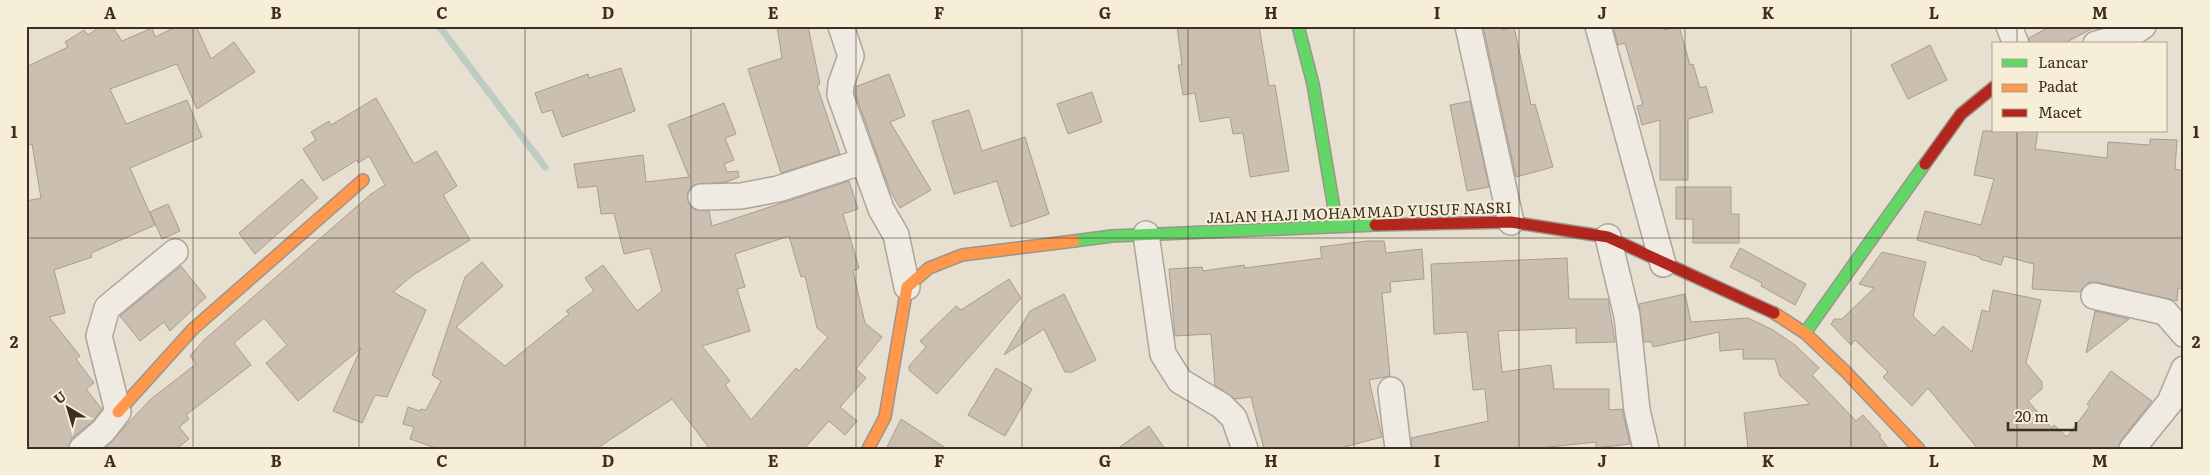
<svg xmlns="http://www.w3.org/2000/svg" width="2210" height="475" viewBox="0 0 2210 475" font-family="Literata,serif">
<rect width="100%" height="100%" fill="#e7e0d1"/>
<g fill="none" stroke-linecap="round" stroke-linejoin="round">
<!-- stream -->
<path stroke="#bcccc2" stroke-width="7" d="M439,26L545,167"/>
</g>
<!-- building -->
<path fill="#cbbfb2" stroke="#a89c90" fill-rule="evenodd" d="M101,26H112L122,41L152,28L155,37L178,26H196L211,59L234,42L255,72L197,109L177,64L110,89L126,124L187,100L202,137L130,168L155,225L91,253L92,257L54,270L65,313L49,317L80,356L76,359L94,383L86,389L102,409L93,421L72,438L68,449H26V201L41,198L32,144L26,146V67L68,47L65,42L84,30L88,35Z
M777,26H808L820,84L817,86L840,154L781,173L748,69L782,58Z
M1177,26H1259L1269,86L1275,85L1289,171L1250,177L1243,133L1233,134L1230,117L1200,122L1195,93L1183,95L1178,65H1182Z
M1483,26H1502V30L1514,27L1531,105L1535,104L1553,167L1516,177Z
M1613,26H1664V30L1679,26L1690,65L1693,64L1700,88L1706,86L1713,112L1688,119V180H1660V120L1642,125L1637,106L1643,105L1625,43L1618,45Z
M2051,26H2097L2063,44H2030L2029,38Z
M1930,45L1947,80L1908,99L1891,65Z
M621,68L635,111L562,137L552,110L542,113L535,93L588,74L589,78Z
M889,74L905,116L890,122L931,190L900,208L890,191L855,93V87Z
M1092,92L1102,122L1068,134L1057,104Z
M376,98L414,164L436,151L457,186L443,195L470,240L413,275L393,292L426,310L387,397L375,395L362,423L333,411L361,348L298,401L266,363L287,345L264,318L234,343L251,365L186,415L189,419L179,427L189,439L176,449H104L151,399L196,364L190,356L204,340L371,194L385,185L369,156L358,163L357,160L323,181L303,149L316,140L311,132L329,121L331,125Z
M1470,101L1489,187L1467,191L1450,105Z
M724,103L736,134L725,138L734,160L724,164L727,172L738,171L739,177L726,182L694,185L689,190L687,197L689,204L694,209L709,211L712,226L849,181L858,209L843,214L859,268L853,271L865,323L882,337L856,369L866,378L840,407L857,421L845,435L829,421L804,449H710L672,399L596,449H439L410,439L414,427L403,424L408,407L420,411L421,409L426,410L441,381L432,375L465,277L482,262L503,286L456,327L505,366L569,314L566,311L594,291L585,278L603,265L637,311L662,291L650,248L624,254L614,213L601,214L597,186L578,188L574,164L643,155L646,182L689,177L668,125ZM789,236L801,277L805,276L817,328L828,337L799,371L796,368L751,420L725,385L730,381L702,346L750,331L737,289L745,287L735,254Z
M969,110L982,151L1025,137L1049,214L1011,227L997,181L954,194L932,121Z
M1983,131H2038L2035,149L2107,158L2108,142L2150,145V139L2177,140L2175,169L2184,171V289L2178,288L2177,301L2097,282H2089L2080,292L2032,289L2034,264L2004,256L2001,265L1980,259V257L1917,240L1925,211L1981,225L1994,179L1974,175Z
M302,179L318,198L255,254L239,233Z
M1676,187H1731V214H1739V243H1693V219H1676Z
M168,204L180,231L162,239L150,212Z
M1367,241H1384L1386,253L1422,249L1424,279L1390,282L1391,292L1382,293L1390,376L1369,380L1382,437L1337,449H1264L1251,397L1235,399L1215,385L1211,334L1175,336L1169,269L1202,267L1203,271L1244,265L1245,268L1322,258L1320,247Z
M1740,248L1806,284L1795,305L1761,286L1762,283L1730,267Z
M1882,252L1926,262L1913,316L1934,336L1943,326L1972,352L1982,310L1989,312L1993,290L2041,300L2026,363L2042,382V389L2028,401L2052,428L2054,425L2067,437L2090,406L2087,404L2111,371L2152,401L2121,440L2118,449H1978L1928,388L1912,406L1883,377L1888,372L1855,340L1851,345L1831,324L1834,319H1842L1874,288L1859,284Z
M1567,258L1569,299H1608L1615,342L1576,343V328L1498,331L1502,372L1551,365L1554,389H1609V410L1622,409L1630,444L1596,448V442L1530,449H1412L1411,438L1488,421L1485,389L1473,390L1467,332L1434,334L1431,264Z
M181,266L206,297L170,331L164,322L140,341L120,316Z
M1009,279L1021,298L937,394L909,370V366L926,347L920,341L956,306L961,310Z
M1064,294L1096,360L1072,372H1065L1044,329L1004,355L1030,311Z
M1685,294L1691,322L1748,318L1773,330L1795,345L1819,368L1812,375L1856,421L1863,415L1881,435L1879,436L1889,449H1748L1744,413L1810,404L1780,376L1775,359H1743V349L1720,351L1719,332L1653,347L1652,342H1644L1639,304Z
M2095,311L2129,319L2086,353Z
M996,368L1032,389L1005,436L968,415Z
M901,419L947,449H886Z
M1149,426L1165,449H1117Z"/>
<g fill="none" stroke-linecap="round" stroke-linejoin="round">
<!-- street casing -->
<g stroke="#ada599" stroke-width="28">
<path id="street" d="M841,26L851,56L841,84L840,95L881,209L896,235L907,287
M1468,26L1511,222
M1598,26L1663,264
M2009,26L2016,44
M2096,44L2130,35L2143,26
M701,197L741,196L778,189L864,161
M1146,234L1163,354L1180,381L1222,406L1234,418L1245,449
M1608,237L1627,316L1637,410L1646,449
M2094,296L2165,312L2184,334
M1391,390L1398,449
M82,449L103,431L118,412L99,336L107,308L175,252
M2132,449L2170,402L2184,369"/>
</g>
<!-- fast casing -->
<g stroke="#9c958a" stroke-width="14">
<path id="fast" d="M1298,26L1313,84L1337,226
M1074,241L1112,236L1375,225
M1805,333L1925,164"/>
</g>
<!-- slow casing -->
<g stroke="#9c958a" stroke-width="14">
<path id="slow" d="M1774,313L1805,333L1846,372L1919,449
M118,412L193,329L363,180
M868,449L885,417L907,287L929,268L962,255L1074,241"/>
</g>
<!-- jam casing -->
<g stroke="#9c958a" stroke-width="14">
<path id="jam" d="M1925,164L1961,114L1994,87
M1375,225L1511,222L1608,237L1774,313"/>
</g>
<!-- street -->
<use href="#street" stroke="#efebe3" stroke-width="25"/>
<!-- fast -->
<use href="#fast" stroke="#63d668" stroke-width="11"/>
<!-- slow -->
<use href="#slow" stroke="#ff974d" stroke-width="11"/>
<!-- jam -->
<use href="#jam" stroke="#b3261e" stroke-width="11"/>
</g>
<!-- grid -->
<path fill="none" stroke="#3d2e20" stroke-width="1" stroke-opacity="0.55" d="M193,26V449M359,26V449M525,26V449M691,26V449M856,26V449M1022,26V449M1188,26V449M1354,26V449M1519,26V449M1685,26V449M1851,26V449M2017,26V44M2017,131V449M26,238H2184"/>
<g text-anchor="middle" stroke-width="4" stroke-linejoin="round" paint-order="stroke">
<!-- street labels -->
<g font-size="15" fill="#3d2e20" stroke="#f7eed8">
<text transform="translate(1359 213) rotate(-2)" y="5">JALAN HAJI MOHAMMAD YUSUF NASRI</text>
</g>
</g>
<!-- border -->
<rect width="2210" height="475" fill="none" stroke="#f7eed8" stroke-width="55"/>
<!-- legend -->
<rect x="1992" y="42" width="175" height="90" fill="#f7eed8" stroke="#ada18e"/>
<rect x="2002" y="59" width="25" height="8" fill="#63d668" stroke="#ada18e"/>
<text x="2038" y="68" font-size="15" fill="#3d2e20">Lancar</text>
<rect x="2002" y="84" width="25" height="8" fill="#ff974d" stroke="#ada18e"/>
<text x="2038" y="92" font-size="15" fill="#3d2e20">Padat</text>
<rect x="2002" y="109" width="25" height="8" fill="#b3261e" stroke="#ada18e"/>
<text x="2038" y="118" font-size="15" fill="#3d2e20">Macet</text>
<!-- north arrow -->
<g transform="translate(68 408) rotate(322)" stroke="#f7eed8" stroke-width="4" paint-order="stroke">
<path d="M0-4L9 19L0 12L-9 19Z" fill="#3d2e20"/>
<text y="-8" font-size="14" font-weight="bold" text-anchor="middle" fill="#3d2e20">U</text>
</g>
<!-- scale -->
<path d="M2008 422v8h68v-8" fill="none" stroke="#3d2e20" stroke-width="2.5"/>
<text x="2015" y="422" font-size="15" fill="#3d2e20" stroke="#f7eed8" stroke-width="4" paint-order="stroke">20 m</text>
<rect x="28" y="28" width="2154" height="420" fill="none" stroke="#3d2e20" stroke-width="2"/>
<g font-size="16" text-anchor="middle" font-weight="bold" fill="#3d2e20">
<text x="110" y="19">A</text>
<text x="276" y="19">B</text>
<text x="442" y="19">C</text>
<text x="608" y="19">D</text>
<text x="773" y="19">E</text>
<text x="939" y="19">F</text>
<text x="1105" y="19">G</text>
<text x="1271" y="19">H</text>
<text x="1437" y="19">I</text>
<text x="1602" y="19">J</text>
<text x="1768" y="19">K</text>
<text x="1934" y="19">L</text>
<text x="2100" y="19">M</text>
<text x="14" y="138">1</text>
<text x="2196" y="138">1</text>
<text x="14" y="348">2</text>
<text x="2196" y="348">2</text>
<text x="110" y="467">A</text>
<text x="276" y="467">B</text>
<text x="442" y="467">C</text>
<text x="608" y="467">D</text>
<text x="773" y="467">E</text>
<text x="939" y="467">F</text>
<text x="1105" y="467">G</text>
<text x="1271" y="467">H</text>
<text x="1437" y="467">I</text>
<text x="1602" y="467">J</text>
<text x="1768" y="467">K</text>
<text x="1934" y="467">L</text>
<text x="2100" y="467">M</text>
</g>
</svg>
